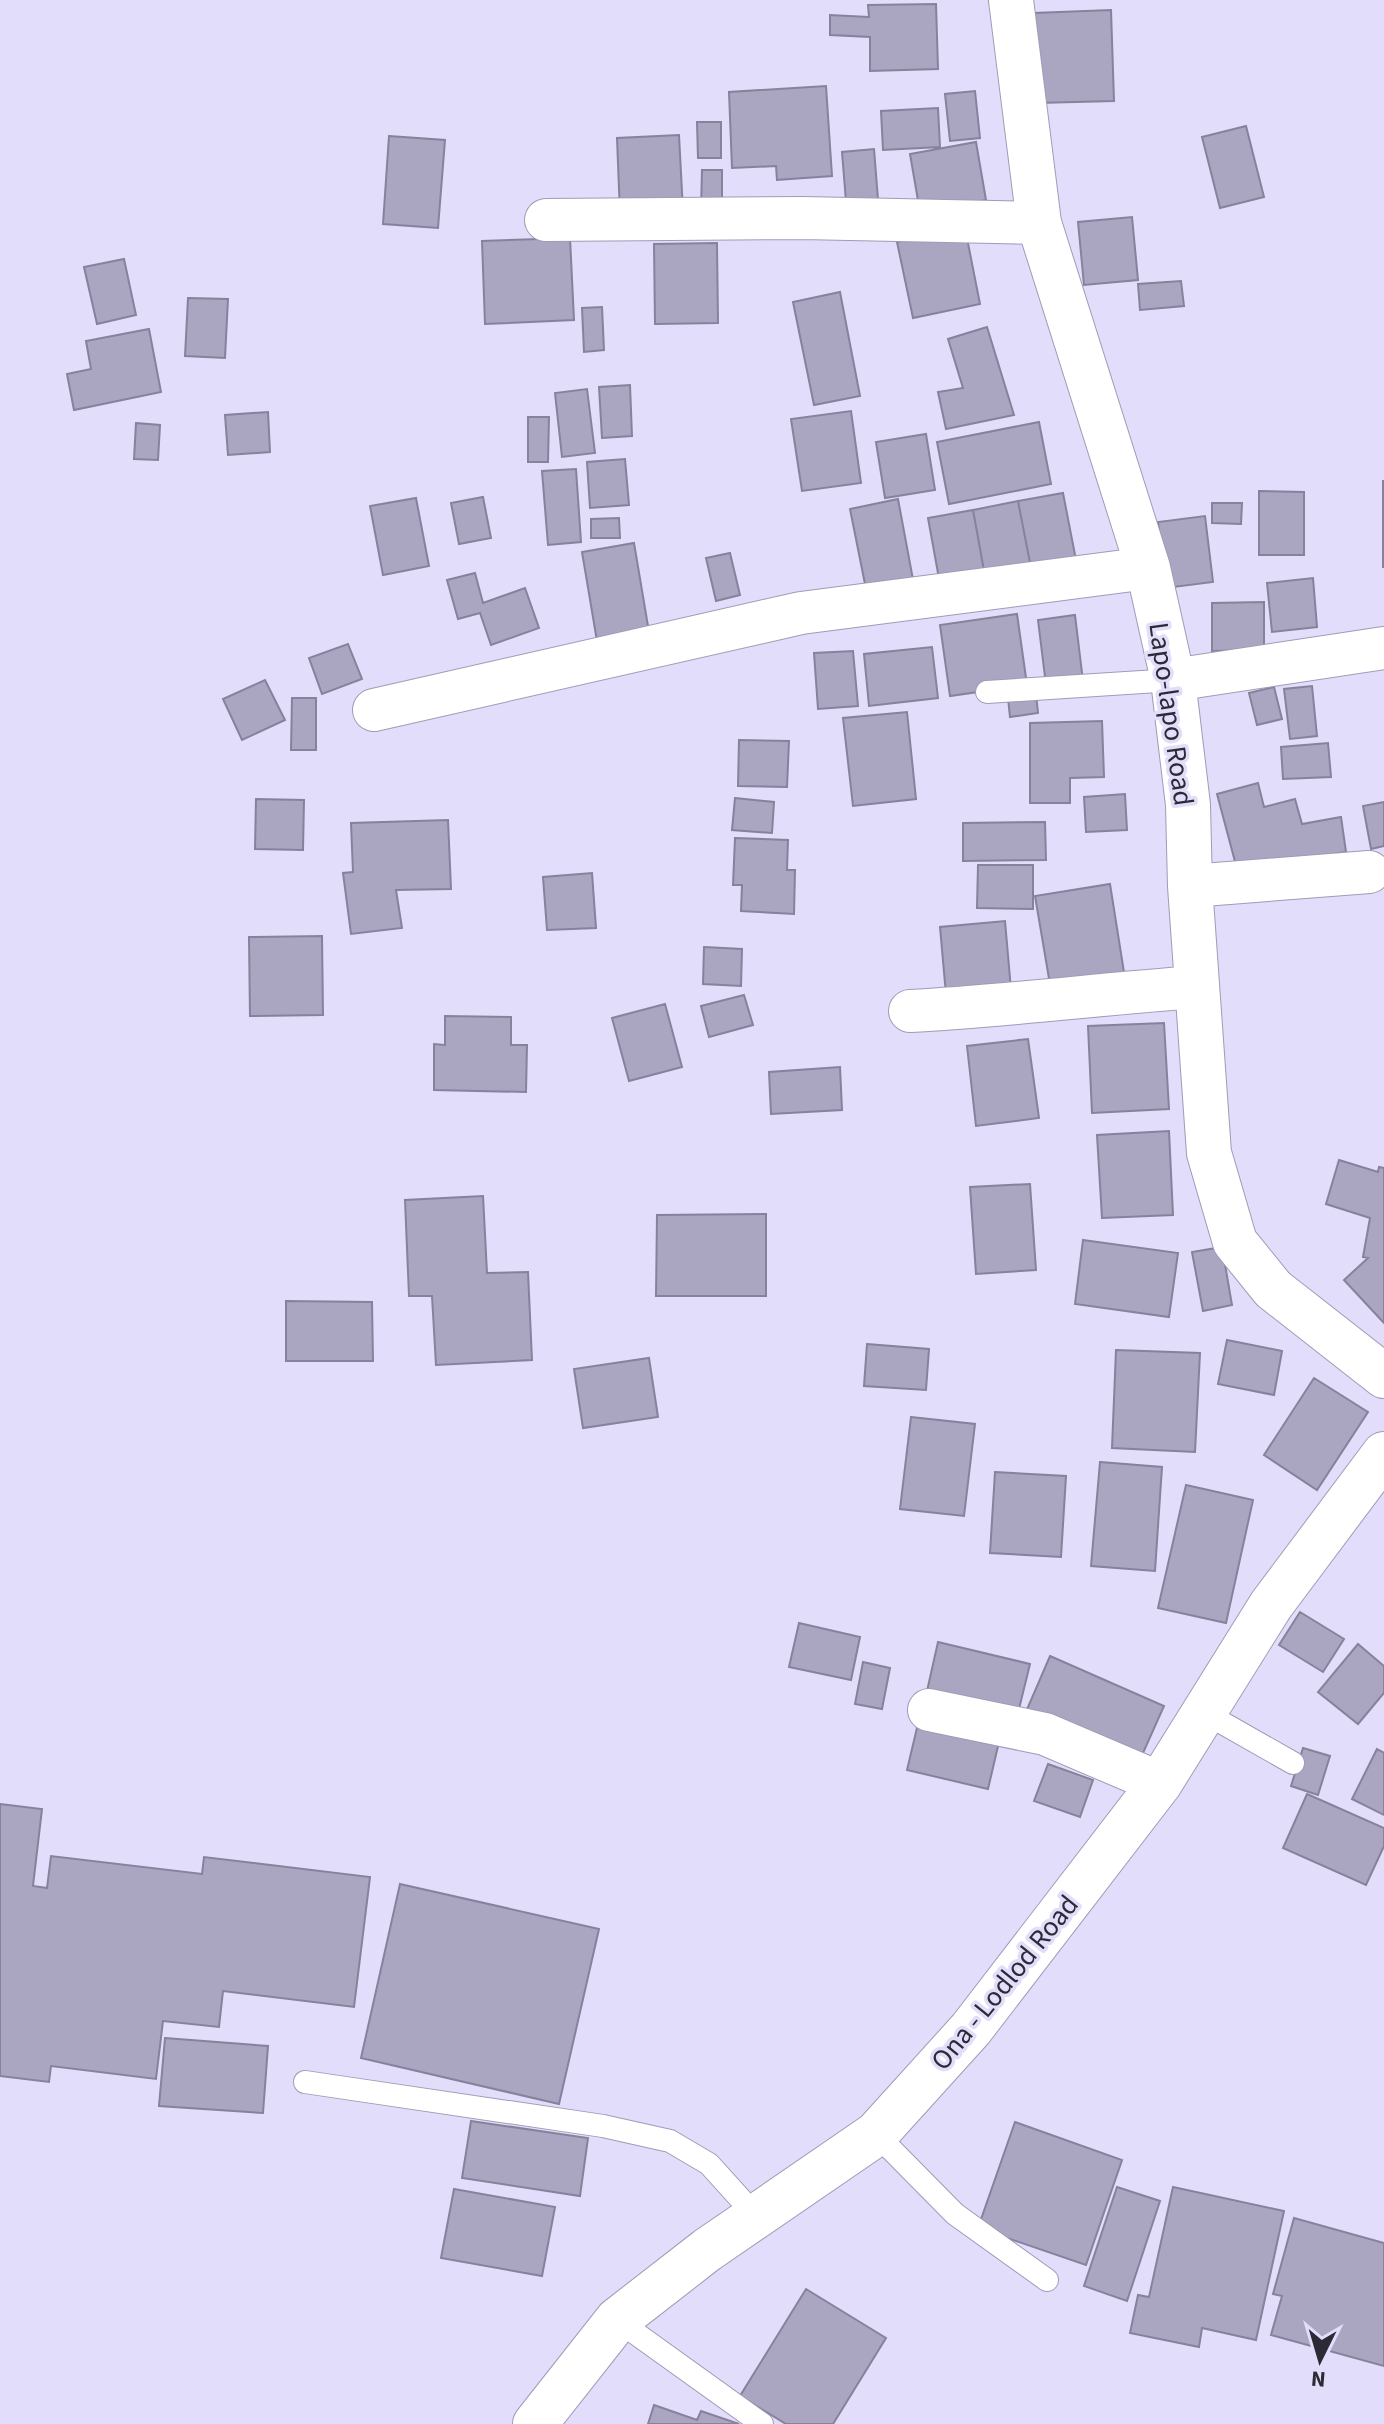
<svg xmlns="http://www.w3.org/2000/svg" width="1384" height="2424" viewBox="0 0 1384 2424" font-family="'Source Sans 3',sans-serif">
<rect width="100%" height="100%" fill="#e1ddfa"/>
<!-- building -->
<path fill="#aaa6c1" stroke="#86829c" stroke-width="2" d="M936,4L938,69L870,71V37L830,35V15L869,17L868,5Z
M1111,10L1114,101L1037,103L1034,13Z
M826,86L832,176L777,180L776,166L732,168L729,92Z
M975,91L980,138L950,141L945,94Z
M938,108L940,147L883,150L881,111Z
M697,122H721V158H698Z
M1246,126L1264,197L1220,208L1202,137Z
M679,135L683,211L620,214L617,138Z
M389,136L445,140L438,228L383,224Z
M976,142L986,200L920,212L910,154Z
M874,149L879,212L847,214L842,152Z
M702,170H722V210H701Z
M1132,217L1138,280L1084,285L1078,222Z
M965,228L980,304L913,318L897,242Z
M570,238L574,320L485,324L482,241Z
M717,243L718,323L655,324L654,244Z
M124,259L136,315L97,324L84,267Z
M1181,281L1184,306L1140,310L1138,284Z
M840,292L860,396L814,405L793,302Z
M188,298L228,299L225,358L185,356Z
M602,307L604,350L584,352L582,308Z
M987,327L1014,415L946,429L938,392L963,388L948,339Z
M149,329L161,392L74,410L67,374L91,369L86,341Z
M630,385L632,436L602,438L599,387Z
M587,389L595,453L562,457L555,393Z
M851,411L861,483L802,491L791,419Z
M268,412L270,452L228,455L225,415Z
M528,417H549L548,462H528Z
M1039,422L1051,484L949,504L937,442Z
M136,423L160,425L158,460L134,459Z
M926,434L935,490L885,498L876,442Z
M625,459L629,505L590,508L587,462Z
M576,469L581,542L548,545L542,471Z
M1383,481H1384V567H1383Z
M1259,491L1304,492V555H1259Z
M1063,493L1076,560L1031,568L1018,501Z
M483,497L491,538L459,544L451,503Z
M416,498L429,566L383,575L370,506Z
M898,499L914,585L867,594L850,509Z
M1018,501L1031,568L985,576L973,510Z
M1212,503H1242L1241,524L1212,523Z
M973,510L985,576L940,584L928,518Z
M1205,516L1213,582L1166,588L1158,522Z
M619,518L620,538H591V519Z
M634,543L650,638L598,647L582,552Z
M730,553L740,595L716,601L706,558Z
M475,573L483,603L525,588L539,628L491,645L480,613L458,619L447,580Z
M1313,578L1317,627L1272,632L1267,583Z
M1264,602V650L1212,651V603Z
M1017,614L1027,685L950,696L940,625Z
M1075,615L1083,681L1046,685L1038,620Z
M348,644L362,679L322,694L309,658Z
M932,647L938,698L869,706L864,654Z
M853,651L858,706L818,709L814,653Z
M265,680L285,720L242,740L223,699Z
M1312,686L1317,736L1290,739L1284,689Z
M1274,687L1282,719L1257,725L1249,693Z
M1036,694L1038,713L1010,717L1008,698Z
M292,698H316V750H291Z
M907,712L916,799L853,806L843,718Z
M1102,721L1104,777L1070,778V803H1030V723Z
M739,740L789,741L787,787L738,786Z
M1328,743L1331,777L1283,779L1281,747Z
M1258,783L1264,807L1295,799L1302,824L1341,817L1346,852L1237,869L1217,794Z
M1125,794L1127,830L1086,832L1084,797Z
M735,798L774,802L772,833L732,830Z
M256,799L304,800L303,850L255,849Z
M1384,802V846L1371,849L1363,806Z
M448,820L451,889L396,890L402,928L351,934L343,873L353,872L351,823Z
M1045,822L1046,860L963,861V823Z
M735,838L788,840L787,870H795L794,914L741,911L742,885H733Z
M978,865H1033V909L977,908Z
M592,873L596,928L547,930L543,877Z
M1110,884L1126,985L1052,996L1035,896Z
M1005,921L1012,1001L947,1006L940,927Z
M322,936L323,1015L250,1016L249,937Z
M704,947L742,949L741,986L703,984Z
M744,995L753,1025L709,1037L701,1006Z
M665,1004L682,1067L629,1081L612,1018Z
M445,1016L511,1017V1045H527L526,1092L434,1090V1044L445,1045Z
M1164,1023L1169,1109L1092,1113L1088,1026Z
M1028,1039L1039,1118L976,1126L967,1046Z
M840,1067L842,1110L771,1114L769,1072Z
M1169,1131L1173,1215L1102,1218L1097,1135Z
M1339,1160L1378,1172L1379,1167L1384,1168V1323L1344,1280L1368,1258L1363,1257L1370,1218L1326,1204Z
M1030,1184L1036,1270L976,1274L970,1187Z
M483,1196L487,1273L528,1272L532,1360L436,1365L432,1296H409L405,1200Z
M766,1214V1296H656L657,1215Z
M1083,1240L1178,1253L1169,1317L1075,1304Z
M1222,1247L1232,1305L1203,1311L1192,1252Z
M286,1301L372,1302L373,1361H286Z
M1227,1340L1282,1351L1274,1395L1218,1384Z
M867,1344L929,1349L926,1390L864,1386Z
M1116,1350L1200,1353L1195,1452L1112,1448Z
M649,1358L658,1417L583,1428L574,1369Z
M1314,1378L1368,1412L1317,1490L1264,1455Z
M911,1417L975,1424L964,1516L900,1509Z
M1100,1462L1162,1467L1155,1571L1091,1566Z
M995,1472L1066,1476L1061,1557L990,1553Z
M1186,1485L1253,1500L1226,1623L1158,1608Z
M1300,1612L1344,1639L1323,1672L1279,1645Z
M799,1623L860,1637L851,1680L789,1667Z
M938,1642L1030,1664L1016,1721L925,1700Z
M1358,1644L1384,1666V1693L1358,1724L1318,1692Z
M1050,1656L1164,1706L1135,1771L1022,1721Z
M863,1662L890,1668L882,1709L855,1704Z
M921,1711L1002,1729L988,1789L907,1770Z
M1303,1748L1330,1756L1318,1795L1291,1786Z
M1377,1749L1384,1753V1815L1352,1799Z
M1048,1764L1093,1780L1080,1817L1034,1801Z
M1307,1794L1384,1828V1846L1366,1885L1283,1848Z
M0,1804L42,1809L33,1886L47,1888L51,1856L202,1874L204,1857L370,1877L354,2007L223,1991L219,2027L163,2021L156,2079L51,2066L49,2082L0,2076Z
M400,1884L599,1929L559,2104L361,2058Z
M165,2038L268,2046L263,2113L159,2106Z
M471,2121L588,2138L580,2196L462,2178Z
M1015,2122L1122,2160L1086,2265L978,2228Z
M1117,2187L1160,2201L1127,2301L1084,2286Z
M1173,2187L1284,2211L1256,2340L1202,2328L1199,2347L1130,2333L1138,2295L1149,2297Z
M454,2189L555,2207L542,2276L441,2258Z
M1294,2218L1384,2243V2366L1271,2335L1282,2296L1273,2294Z
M806,2289L886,2338L833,2424H786L740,2396Z
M654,2405L697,2420L701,2411L739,2424H648Z"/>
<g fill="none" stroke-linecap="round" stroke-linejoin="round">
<!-- lane casing -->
<g stroke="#a09bb6" stroke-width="24">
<path id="lane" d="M987,692L1173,680
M1205,1713L1293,1763
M305,2082L603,2126L670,2141L709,2164L756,2216
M876,2134L955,2214L1047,2280
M617,2320L762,2424"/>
</g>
<!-- street casing -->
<g stroke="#a09bb6" stroke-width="44">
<path id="street" d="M546,220L802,218L1039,223
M1173,680L1384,648
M374,710L801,613L1148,568
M1190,886L1369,872
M910,1011C1005,1006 1100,994 1196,987
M929,1710L1045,1734L1160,1783"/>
</g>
<!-- secondary casing -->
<g stroke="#a09bb6" stroke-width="46">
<path id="secondary" d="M1011,0L1039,223L1148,568L1173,680L1188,805L1190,886L1209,1153L1235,1242L1273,1289L1384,1376
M535,2424L617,2320L707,2250L876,2134L971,2029L1160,1783L1271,1605L1384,1454"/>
</g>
<!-- lane -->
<use href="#lane" stroke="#fff" stroke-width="22"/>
<!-- street -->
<use href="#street" stroke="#fff" stroke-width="42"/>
<!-- secondary -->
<use href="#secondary" stroke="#fff" stroke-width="44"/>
</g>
<g text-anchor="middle" stroke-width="7" stroke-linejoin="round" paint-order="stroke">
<!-- street labels -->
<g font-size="28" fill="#2c2a35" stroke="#e1ddfa">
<text transform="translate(1172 714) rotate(82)" y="10">Lapo-lapo Road</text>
<text transform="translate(1004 1982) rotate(-51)" y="10">Ona - Lodlod Road</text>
</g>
</g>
<!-- north arrow -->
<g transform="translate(1320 2360) rotate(185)" stroke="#e1ddfa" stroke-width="6" paint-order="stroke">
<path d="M0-6L14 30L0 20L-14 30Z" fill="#2c2a35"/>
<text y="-12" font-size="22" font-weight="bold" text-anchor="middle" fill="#2c2a35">N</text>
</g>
</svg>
